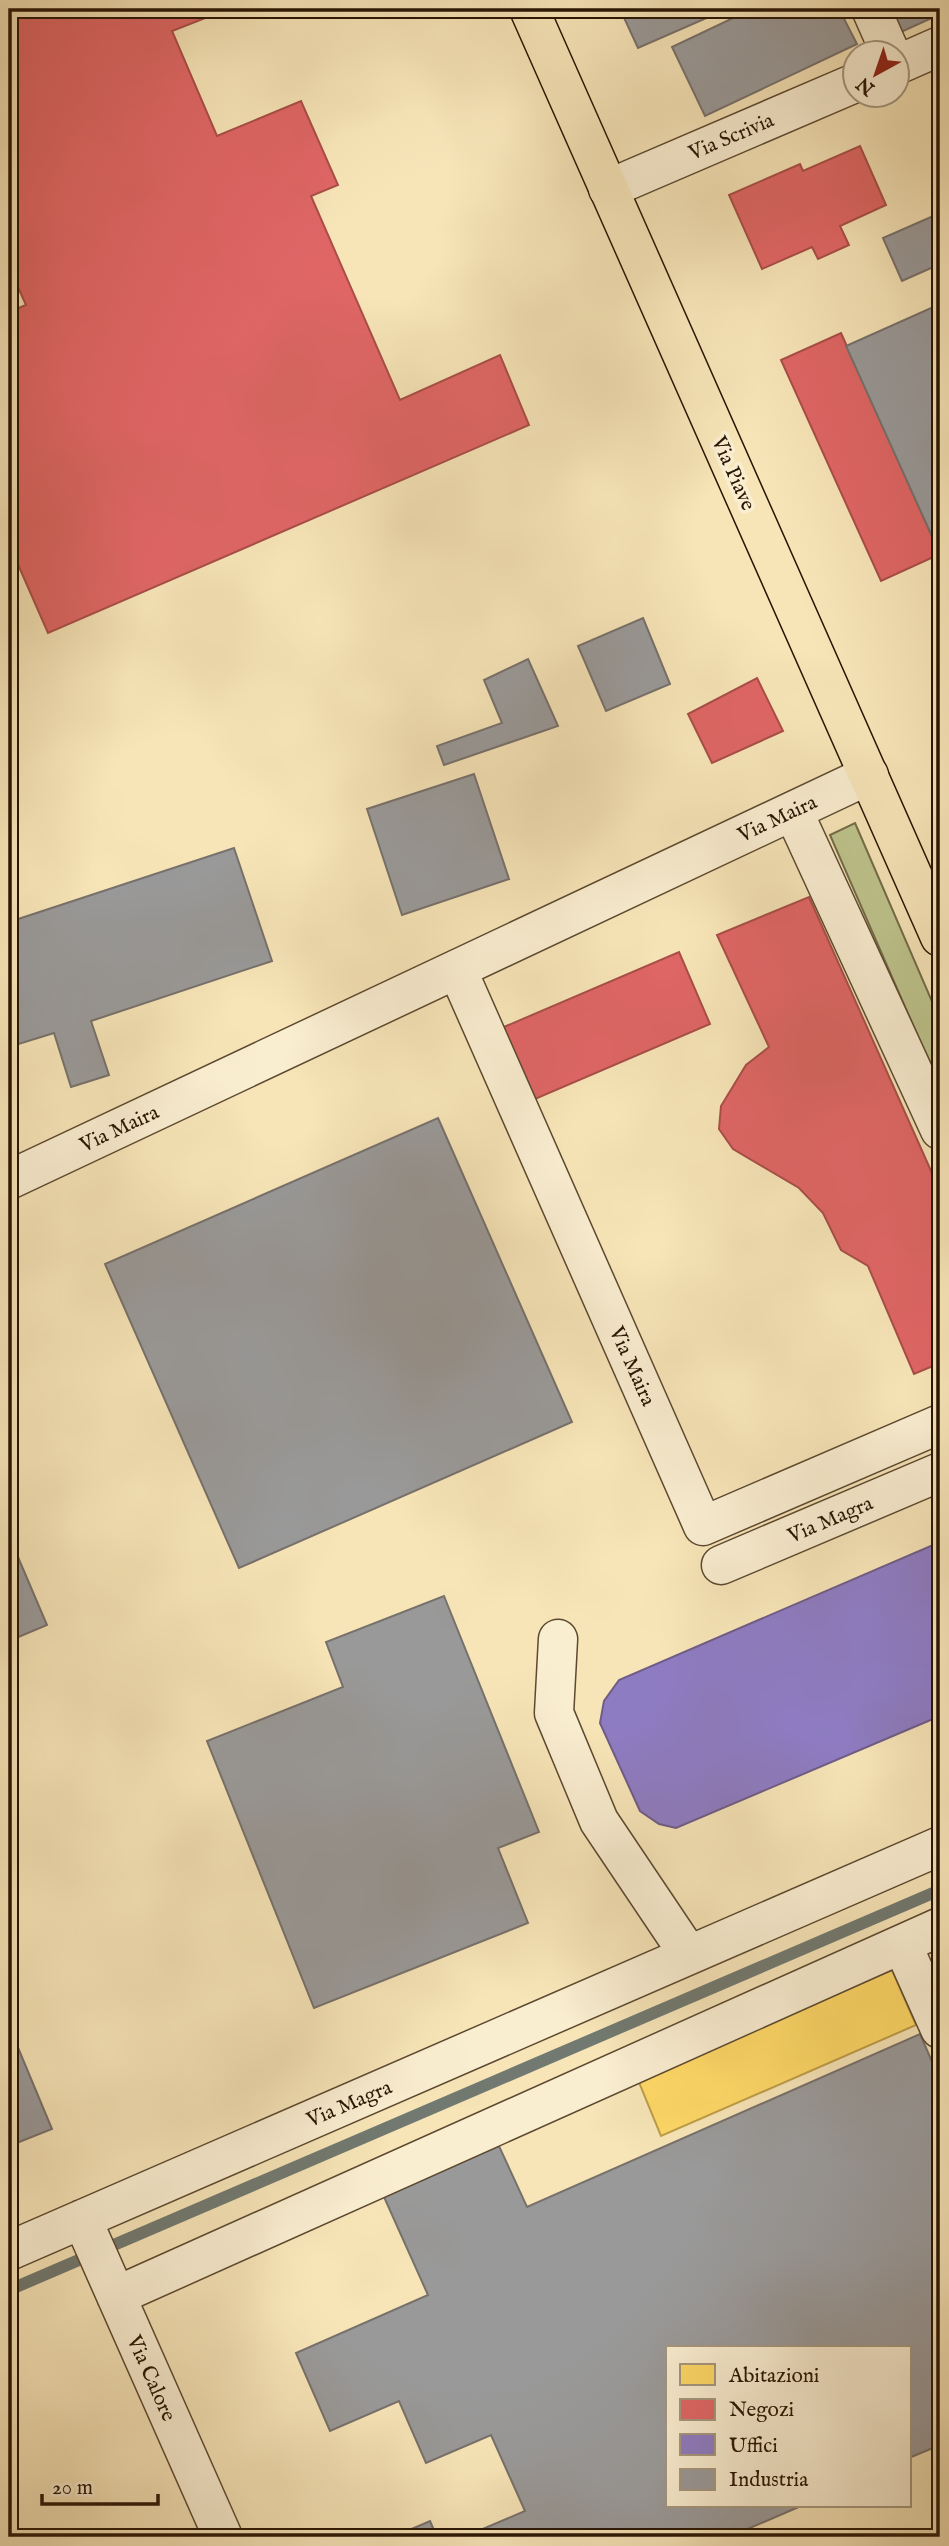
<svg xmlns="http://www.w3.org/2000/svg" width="949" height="2546" viewBox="0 0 949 2546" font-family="'IM FELL English',serif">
<rect width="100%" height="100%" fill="#f7e5b8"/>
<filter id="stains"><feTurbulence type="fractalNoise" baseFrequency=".00286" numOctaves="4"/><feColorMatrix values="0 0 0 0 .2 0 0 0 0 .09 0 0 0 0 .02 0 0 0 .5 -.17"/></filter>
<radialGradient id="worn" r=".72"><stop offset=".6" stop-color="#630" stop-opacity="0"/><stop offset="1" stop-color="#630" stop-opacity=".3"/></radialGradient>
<!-- green -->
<path fill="#bec48d" stroke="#736c48" stroke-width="2" d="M855,823L940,1020V1087L830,835Z"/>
<!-- homes -->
<path fill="#ffd966" stroke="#be9e48" stroke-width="2" d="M892,1970L916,2025L661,2136L638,2080Z"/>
<!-- shops -->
<path fill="#e06666" stroke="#a94e48" stroke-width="2" d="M9,9H228L172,31L217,136L301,101L338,185L311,196L400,400L500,355L529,425L48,633L9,544V312L26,305L9,267Z
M860,146L886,205L840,226L849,245L818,259L812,247L762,269L729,195L800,164L803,171Z
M841,333L940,554L881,581L781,360Z
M757,678L783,731L712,763L688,714Z
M809,897L940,1191V1363L914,1374L868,1266L841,1250L823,1213L799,1188L733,1149L719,1129L721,1106L746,1065L769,1047L717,935Z
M679,952L710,1024L528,1102L497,1030Z"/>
<!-- offices -->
<path fill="#8e7cc3" stroke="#6f5d89" stroke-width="2" d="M940,1542V1716L676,1828L659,1824L640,1811L600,1723L604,1701L619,1680Z"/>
<!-- industry -->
<path fill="#999" stroke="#77716c" stroke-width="2" d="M620,9H727L638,48Z
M752,9H839L857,44L705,116L672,47Z
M889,9H930L934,17L899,33Z
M940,213V264L902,281L883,238Z
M940,304V554L846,346Z
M643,618L670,684L606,711L578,646Z
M528,659L558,726L444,765L437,746L502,723L484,680Z
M474,774L509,879L402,915L367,809Z
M234,848L272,961L91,1021L109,1075L71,1087L54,1033L9,1047V922Z
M438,1118L572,1422L239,1568L105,1264Z
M9,1536L47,1625L9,1641Z
M444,1596L539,1832L498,1848L528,1923L314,2008L207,1741L343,1687L326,1642Z
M9,2026L52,2129L9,2146Z
M920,2034L940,2080V2445L909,2458V2348H667V2506H801L729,2537H464L525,2511L491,2435L426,2463L399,2401L330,2431L296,2353L428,2295L384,2197L499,2146L527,2207Z
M430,2521L437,2537H393Z"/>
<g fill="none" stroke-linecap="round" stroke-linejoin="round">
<!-- stream -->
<path stroke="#717970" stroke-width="12" d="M9,2290L940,1890"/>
<!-- minor casing -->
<g stroke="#5c4930" stroke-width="41">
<path id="minor" d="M871,9L890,52
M897,65L940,46
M608,189L855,83
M793,811L940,1130
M457,969L703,1526L940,1424
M9,1180L869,775
M721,1565L940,1472
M558,1639L554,1713L599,1821L689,1955
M902,1944L940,2029
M82,2219L223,2537
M9,2251L940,1846
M116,2296L940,1927"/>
</g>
<!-- major casing -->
<g stroke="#281503" stroke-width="41">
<path id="major" d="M529,9L940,937"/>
</g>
<!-- minor -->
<use href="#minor" stroke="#faeed1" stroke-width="38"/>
<!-- major -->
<use href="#major" stroke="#f7e5b8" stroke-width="38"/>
</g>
<g text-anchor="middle" stroke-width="7" stroke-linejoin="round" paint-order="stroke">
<!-- street labels -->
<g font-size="21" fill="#281503" stroke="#faeed1">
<text transform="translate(731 136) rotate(-23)" y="7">Via Scrivia</text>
<text transform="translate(734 473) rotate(66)" y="7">Via Piave</text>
<text transform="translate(777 818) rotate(-25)" y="7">Via Maira</text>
<text transform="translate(119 1128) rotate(-25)" y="7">Via Maira</text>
<text transform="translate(633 1366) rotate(66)" y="7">Via Maira</text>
<text transform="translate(830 1519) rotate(-23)" y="7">Via Magra</text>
<text transform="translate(349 2103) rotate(-23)" y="7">Via Magra</text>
<text transform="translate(152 2378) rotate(66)" y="7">Via Calore</text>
</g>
</g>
<!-- margin -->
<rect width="949" height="2546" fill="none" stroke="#f7e5b8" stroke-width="35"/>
<rect x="10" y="10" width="928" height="2525" fill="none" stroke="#281503" stroke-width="3.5"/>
<rect x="18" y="18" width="914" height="2511" fill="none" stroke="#281503" stroke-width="2"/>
<!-- legend -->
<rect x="666" y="2346" width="245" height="161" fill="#faeed1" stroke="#a6977f" stroke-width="2"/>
<rect x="680" y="2364" width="35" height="21" fill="#ffd966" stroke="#a6977f" stroke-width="2"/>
<text x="729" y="2382" font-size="21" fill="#281503">Abitazioni</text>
<rect x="680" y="2399" width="35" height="21" fill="#e06666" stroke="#a6977f" stroke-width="2"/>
<text x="729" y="2416" font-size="21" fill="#281503">Negozi</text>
<rect x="680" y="2434" width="35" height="21" fill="#8e7cc3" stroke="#a6977f" stroke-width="2"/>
<text x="729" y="2452" font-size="21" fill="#281503">Uffici</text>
<rect x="680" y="2469" width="35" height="21" fill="#999999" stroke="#a6977f" stroke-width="2"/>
<text x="729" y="2486" font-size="21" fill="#281503">Industria</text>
<!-- north arrow -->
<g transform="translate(876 74) rotate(220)"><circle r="33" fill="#faeed1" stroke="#a6977f" stroke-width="2"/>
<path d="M0-5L12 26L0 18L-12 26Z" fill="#8f2418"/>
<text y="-10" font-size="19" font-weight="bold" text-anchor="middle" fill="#281503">N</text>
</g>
<!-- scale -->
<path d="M42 2494v10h116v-10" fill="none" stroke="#281503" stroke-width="3.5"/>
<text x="52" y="2494" font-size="21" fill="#281503" stroke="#faeed1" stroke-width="5" paint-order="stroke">20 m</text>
<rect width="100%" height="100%" filter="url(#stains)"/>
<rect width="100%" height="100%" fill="url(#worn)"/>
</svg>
